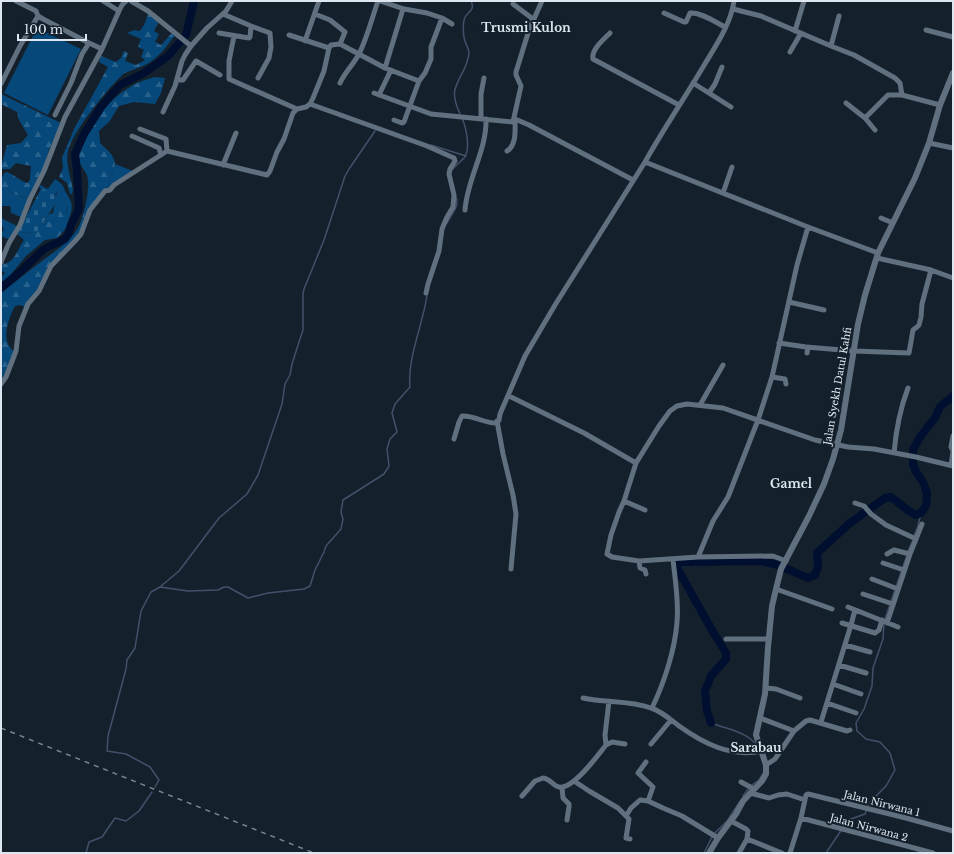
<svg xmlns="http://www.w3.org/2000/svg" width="954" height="854" viewBox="0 0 954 854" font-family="'Libre Baskerville',serif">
<defs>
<pattern id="forest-firs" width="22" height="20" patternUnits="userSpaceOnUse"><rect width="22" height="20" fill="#054879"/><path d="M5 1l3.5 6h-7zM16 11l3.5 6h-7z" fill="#29628c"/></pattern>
<pattern id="cemetery-stones" width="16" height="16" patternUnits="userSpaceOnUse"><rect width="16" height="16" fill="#054879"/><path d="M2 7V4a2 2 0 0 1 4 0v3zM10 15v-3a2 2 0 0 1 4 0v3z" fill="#29628c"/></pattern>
</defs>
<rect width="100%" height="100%" fill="#14212d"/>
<!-- green -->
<path fill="#054879" d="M37,28L81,49L48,115L4,93Z
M115,164L133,171L107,189Z
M55,179C58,181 63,184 64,188C66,192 64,190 67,194C73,204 73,207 69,219L66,215L67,204L60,211L58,222H48L45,220L49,214L53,213L57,191L55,195L41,189L39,186L40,185L48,189Z
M1,187H7L11,193L28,199L21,217L9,212H11L10,206H1Z
M1,218L17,226L10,240L1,236L4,228L1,226Z"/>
<!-- forest -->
<path fill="url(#forest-firs)" d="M149,12L159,21L154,31L159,34L155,42L161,45L171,34L174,33L175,35C166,47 159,58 145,65C139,68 131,70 125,73C111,83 71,134 68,151C65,164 71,177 73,190L72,194H70L67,183L59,177L63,168L62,158L74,129L108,67L99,62L101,56L116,62L121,58L124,51L128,53L125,61L136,65L145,60L141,57L144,50L138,47L141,39L127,33L134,30L140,31L144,25Z
M155,77L165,78L161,93L155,104L134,102L119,106L109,122L99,131L100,143C106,149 114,154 115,164L107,189L103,191L76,237L51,264L38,290L25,307L20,305L15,306C10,315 3,333 8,344C9,347 12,349 14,352L1,381V293C15,282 28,272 42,261C54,252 70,242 78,228C84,217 91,187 87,175C84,169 78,163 78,156C78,148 83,140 87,134C104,106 122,85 155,77Z
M1,94L61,123L49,150L43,170L28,199L11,193L7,187H1V181L4,173L7,172C9,173 11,174 13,175C18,178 22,182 28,183L30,179L31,166L16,163L10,169H2L1,167L7,145L21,143L28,135L19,120L17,112L1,104Z
M65,202L67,204L66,215L69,219L66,228L61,234L57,238L45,240L26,256L7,279L1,283V277L5,273L1,270L3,263L5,264C16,260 18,248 24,240L17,234L18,232C34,233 36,234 45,220L48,222H57C58,215 60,207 65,202Z"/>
<!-- cemetery -->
<path fill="url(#cemetery-stones)" d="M41,189L50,191L59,198L39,229L34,233L18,232Z"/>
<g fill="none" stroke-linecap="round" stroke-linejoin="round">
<!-- stream -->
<path stroke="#435069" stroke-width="1.5" d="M460,114C449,89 456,88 466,65C467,61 469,57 469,53C469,49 466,45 465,41C463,36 463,25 464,20C466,11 476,12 471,1
M431,145L466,156
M451,171C455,166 460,162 464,158C471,149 466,127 462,118
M447,223C451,215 460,206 456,197
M914,536L918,526L921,513
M908,551L913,540
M160,587L179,571L219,518L247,494L258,475L282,404L285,384L290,375L292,364L299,342L303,330V294L304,289L324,240L345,176L349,169L375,131
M885,619L907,555
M711,723C726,729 747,731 757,746
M752,785L759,780L764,772
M155,787L159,780L150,767L126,754L107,751L108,736L126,669L127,660L135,648L141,611L151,592L160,587L188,591L218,590L224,587H228L248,598L268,593L304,589L310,586L315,570L324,552L326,546L341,529L343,519L341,512L343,500L384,474L389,466L387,449L390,439L397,432L392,413L395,404L410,387C407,358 423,325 427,295
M743,796L749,788
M714,834L727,821L739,803
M86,853L89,842L102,837L115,818L126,821L139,811L152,792
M704,853L712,837
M826,853L848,820L865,814L869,803L886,786L895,770L890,753L880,742L866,739L857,731L856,723L864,709L872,686L873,668L883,639L884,623"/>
<!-- river -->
<path stroke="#000f2f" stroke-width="8" d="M1,288L20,272L44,249L65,239L69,233L71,225L79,209L77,170L75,154L84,134L101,107L120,85L144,73L168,56L186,35L194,1
M711,723L707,711L705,691L711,676L726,659V653L713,632L676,566L680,562H691L760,561L778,565L808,578L815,575L818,567L817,553L850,523L885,498L891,497L909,511L916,515L921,513L926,506L927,493L923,482L916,472L913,464V450L920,437L935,418L940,407L953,396"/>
<!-- minor -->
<path stroke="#61707f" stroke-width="5" d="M16,1L36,11L38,16L43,19L89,43L102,49
M103,1L119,11
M131,1L148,11L191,46
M380,1L404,9L427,13L442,18L452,24
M513,4L533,19
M733,9L761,16L831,46L854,55L895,78L900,83L902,95L940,105
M664,13L684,22H686L690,13C701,12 715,22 725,27
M223,14L251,26L270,33L271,47L269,58L258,78
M315,14L330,20L345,32L340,44
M926,30L953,37
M795,31L804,1
M219,33L249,38L250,37L251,26
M610,33C603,40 591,50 593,59L679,105
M289,35L329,48
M234,36L229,61V79L297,109
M305,41L319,1
M831,46L839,16
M790,52L801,33
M385,68L403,9
M177,80H183L196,61L220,75
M419,81L425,73L431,59V47L442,18
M340,83C345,72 353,65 359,54C367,38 372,18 378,1
M693,83L731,107
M1,84L20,46L38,16
M374,93L431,114L513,122L521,86L516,75V72L529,30L542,1
M709,93L715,84L722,67
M379,95L391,70
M846,103L865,118
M310,104L427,146L454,158L455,161L450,169L449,174L454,195L453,207L447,217L442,229L439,251L428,284L426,293
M163,112L175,86L182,61L185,55L191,46L207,28L226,11L232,1
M55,115L71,83L82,54L89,43
M481,118V94L484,78
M140,129L166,139L167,151
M875,130L865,118L888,95H902
M132,136L159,148L161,155
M929,143L953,148
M507,151C517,145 515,129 515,119L529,125L633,180
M645,162L808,227L878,253
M223,165L236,133
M723,193L732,167
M465,210C467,179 487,150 486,119
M881,218L893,223
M877,258L931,270L953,278
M1,262L9,243L20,225L30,199L44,171L65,117L102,49L119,11L122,5L126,1
M789,302L824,310
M779,343L806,347L854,351L909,353L913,330L917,327L919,325L921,317L922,304L931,270
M807,353L808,347
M772,377L785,379L786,384
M1,384L6,377L16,351L19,326L28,304L39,291L51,266L75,241L81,234L90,210L105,191L110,190L114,185L167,151L267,175L270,171L277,152L284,139L293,113L297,109L306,107L310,104L313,98L324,71L329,48L331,45L340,44L385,68L419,81L404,122L402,123L394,120
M509,396L584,433L636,463
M700,405L723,365
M497,421L503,454L513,495L516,514L511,569
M953,436L951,447L953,451
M454,439L459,422L462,416C474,415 485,424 497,423L499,420L500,414L525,356L555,305L645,162C664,128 686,96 706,62C717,44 731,23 734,1
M894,453C896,430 900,409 908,388
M951,465L953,452
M624,501L645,510
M855,503L864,506L871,514L886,525L916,539
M887,554L894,550L910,554
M698,557L713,521L728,497L758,420L772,377L797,265L808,227
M639,561L640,568L645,570L646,574
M786,561L773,556L698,557L639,561L612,557L607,554L611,535L619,512L624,501L636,463L659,426L670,411L677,406L687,404L723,408L815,440L848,447L874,449L916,457L953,466
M883,563L904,570
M872,579L898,589
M776,589L832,609
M863,594L893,604
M848,607L898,627
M842,623L875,633L879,630L882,620
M887,623L910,554L922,524
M726,639H769
M845,645L870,652
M839,665L866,673
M833,684L861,694
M766,688L776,689L800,698
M583,698C605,703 629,700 651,708C661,711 670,719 679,726C703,743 731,758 762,751
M827,703L856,713
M652,708C664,683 675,650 677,622C679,601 675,580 673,559
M760,718L794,731L806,721L810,720L847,731L850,730
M821,722L851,625L855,610
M651,744L671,720
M606,745L605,735L609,701
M646,762L638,773L653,787L648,801L663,808L682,816L718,838
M766,765L775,759L794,731
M574,781L589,791L618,808L629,819L626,838L630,839
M741,782L754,789
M562,787L563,798L569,804V807L567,820
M750,793L769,798L778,795L787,794L805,800
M522,796L535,781L543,778C551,779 553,786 559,787C573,790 598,755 606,745L612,742L625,744
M626,816L631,808L640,800L648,801
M801,818L933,853
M731,821L746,829L748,831L747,839L739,853
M747,839L782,853
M790,853L801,818L806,795L808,794L906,818L953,831"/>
<!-- tertiary -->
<path stroke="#61707f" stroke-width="6" d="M709,853L718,838L736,814L743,801L762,781L766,774V765L756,735L765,694L768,647L772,606L776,589L781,569L809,516L824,484L833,459L841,430L858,324L865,295L878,253L915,178L929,143L940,105L953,73"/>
<!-- rail -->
<path stroke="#78838e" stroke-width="1.5" stroke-dasharray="5 5" stroke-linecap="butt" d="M1,728L314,853"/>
</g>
<g text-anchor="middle" stroke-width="4" stroke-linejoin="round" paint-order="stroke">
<!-- street labels -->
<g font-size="10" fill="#dee7f0" stroke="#14212d">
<text transform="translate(837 386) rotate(-80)" y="4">Jalan Syekh Datul Kahfi</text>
<text transform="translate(882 803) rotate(14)" y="4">Jalan Nirwana 1</text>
<text transform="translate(869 827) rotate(15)" y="4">Jalan Nirwana 2</text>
</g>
<!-- quarter labels -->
<g font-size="12" font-weight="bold" fill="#dee7f0" stroke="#14212d">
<text x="526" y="32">Trusmi Kulon</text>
<text x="791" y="488">Gamel</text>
<text x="756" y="752">Sarabau</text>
</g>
</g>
<!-- border -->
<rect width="954" height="854" fill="none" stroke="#dee7f0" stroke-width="4"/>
<!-- scale -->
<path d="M18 34v6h68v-6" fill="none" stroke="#dee7f0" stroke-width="2"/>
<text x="24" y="34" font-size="12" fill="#dee7f0" stroke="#14212d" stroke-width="3" paint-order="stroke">100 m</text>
</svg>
